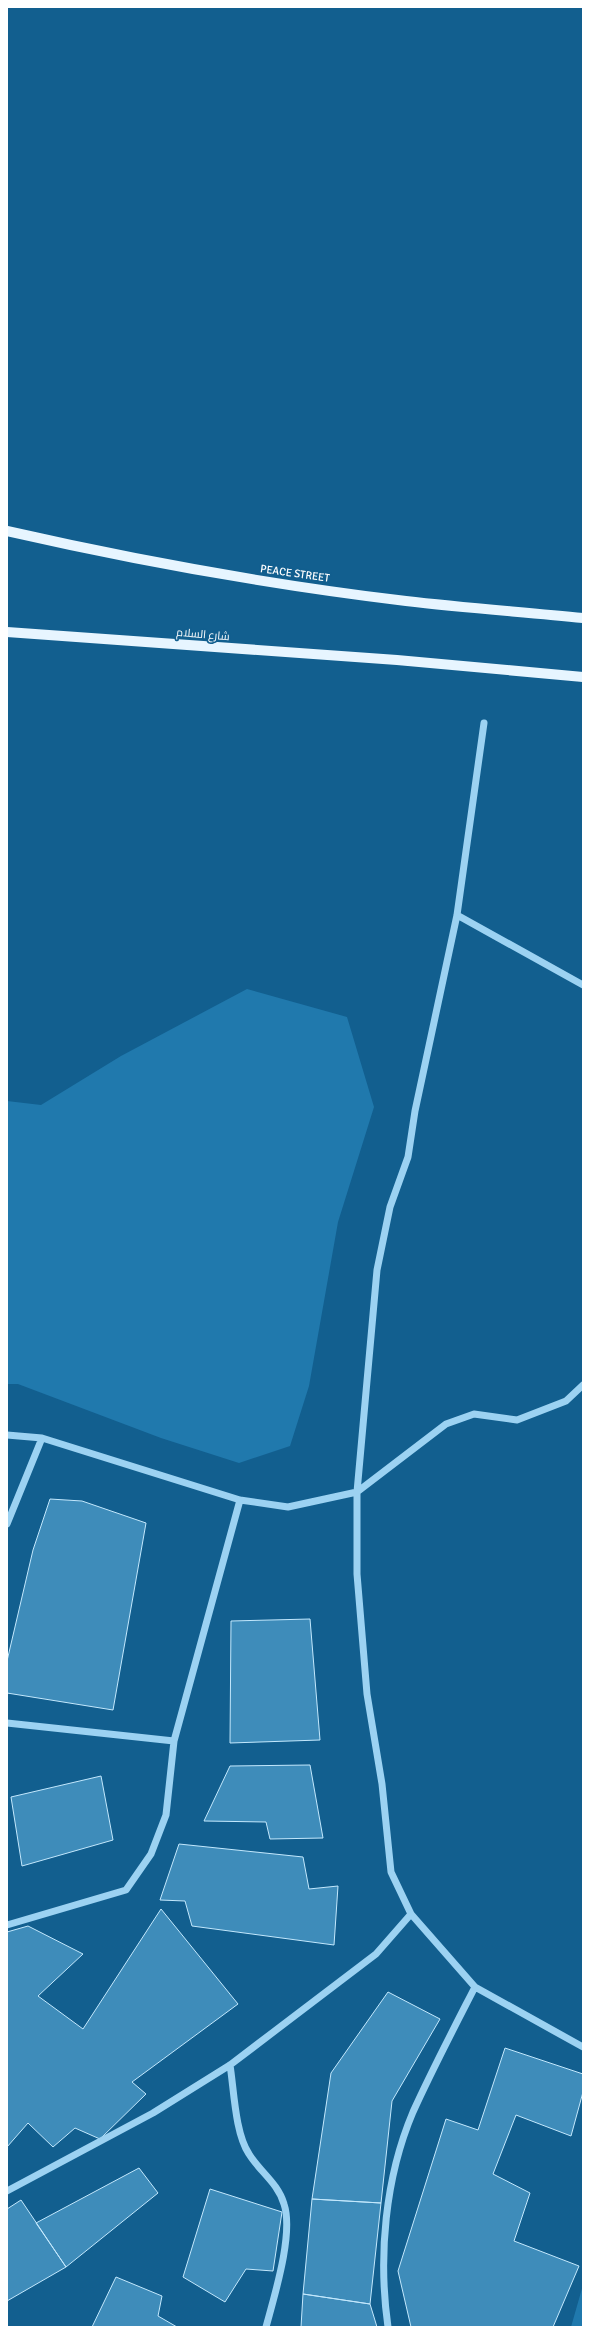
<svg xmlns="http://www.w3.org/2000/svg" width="590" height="2334" viewBox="0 0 590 2334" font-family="Signika,Cairo,sans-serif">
<rect width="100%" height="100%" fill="#125f8f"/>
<!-- green -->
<path fill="#2079ad" d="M247,989L347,1017L374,1107L338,1222L309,1386L290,1446L239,1463L161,1438L18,1384H7V1101L41,1105L121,1056Z
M583,2285V2327H571Z"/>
<!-- building -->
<path fill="#3e8cba" stroke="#c3e8fd" d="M50,1499L82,1501L146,1523L113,1710L7,1693V1661L33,1550Z
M310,1619L320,1740L230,1743L231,1621Z
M310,1765L323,1838L270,1839L266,1822L204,1821L230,1766Z
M101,1776L113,1840L22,1866L11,1797Z
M179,1844L303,1857L309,1889L338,1886L334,1945L192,1926L185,1901L160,1900Z
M161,1909L238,2004L132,2082L146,2094L100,2139L75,2128L53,2147L28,2123L7,2147V1932L28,1926L83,1954L38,1996L83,2029Z
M388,1992L440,2019L392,2101L381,2203L312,2199L331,2073Z
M505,2048L583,2074V2092L571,2136L516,2115L493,2174L530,2193L514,2241L579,2266L553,2327H411L398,2271L446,2119L478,2130Z
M139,2168L158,2193L66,2267L36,2223Z
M210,2189L282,2212L273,2271L246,2269L225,2302L183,2277Z
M312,2199L381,2203L370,2304L303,2294Z
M21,2200L66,2267L7,2301V2209Z
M116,2277L162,2296L158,2316L177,2327H92Z
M303,2294L370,2304L377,2327H301Z"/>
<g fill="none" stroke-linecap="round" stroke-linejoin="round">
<!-- minor -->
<path stroke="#9cd2f2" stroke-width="7" d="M457,915L583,985
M7,1435L42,1438L240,1500L288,1507L357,1492L446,1424L474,1414L517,1420L566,1401L583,1385
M7,1524L42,1438
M7,1723L174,1741
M411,1914L475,1987L583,2047
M7,1925L126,1890L151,1854L166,1815L174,1741L240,1500
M230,2065C234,2090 235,2133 249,2154C260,2172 278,2183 284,2204C294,2234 274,2297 266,2327
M7,2191L153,2113L230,2065L376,1954L411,1914L391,1872L382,1784L367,1694L357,1574V1492L377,1270L390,1207L408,1157L415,1111L457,915L484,723
M388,2327C378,2257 385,2178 413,2112C432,2070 454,2028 475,1987"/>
<!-- major -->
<path stroke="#e7f5ff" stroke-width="10" d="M7,531C139,561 272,585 406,601C465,608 524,612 583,618
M7,632L397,660L583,677"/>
</g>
<g text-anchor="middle" stroke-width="3.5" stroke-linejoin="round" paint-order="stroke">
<!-- street labels -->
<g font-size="11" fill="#fff" stroke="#125f8f">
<text transform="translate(295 573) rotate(8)" y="4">PEACE STREET</text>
<text transform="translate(203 634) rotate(5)" y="4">شارع السلام</text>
</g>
</g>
<!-- border -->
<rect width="590" height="2334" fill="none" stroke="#ffffff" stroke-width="16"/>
</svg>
